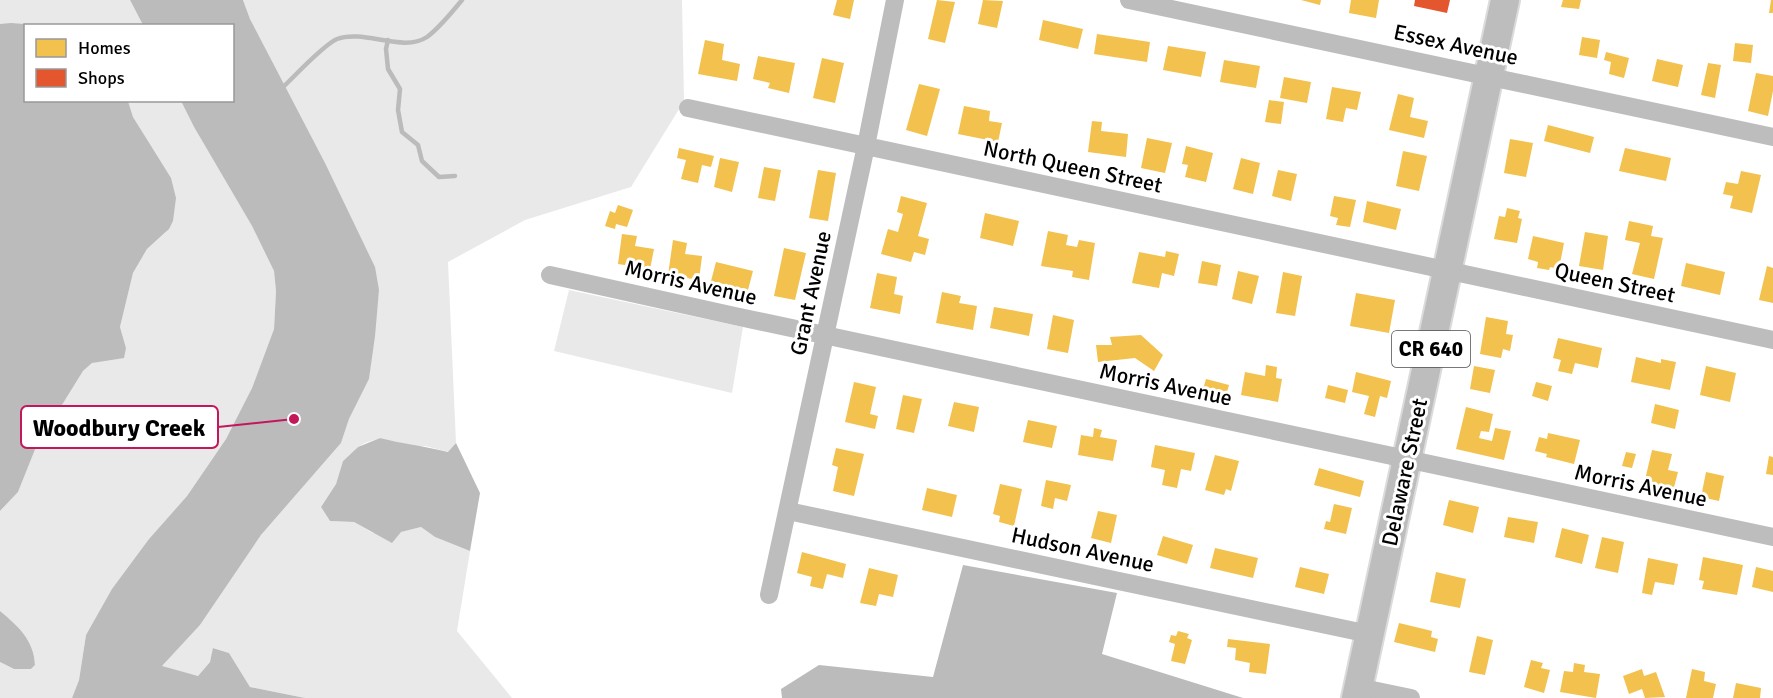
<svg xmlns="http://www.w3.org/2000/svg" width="1773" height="698" viewBox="0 0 1773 698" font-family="Signika,sans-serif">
<rect width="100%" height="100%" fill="#fff"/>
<!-- green -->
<path fill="#e9e9e9" d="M0,0H130L143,25L0,24Z
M243,0H682L684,101L631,187L525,220L448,262L456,443L449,452L425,446H412L380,438L365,443L358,447L343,461L336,484L321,507L330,521L354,522L373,533L401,532L421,527L435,537L470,551L457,631L512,698H305L250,687L229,653L214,648L210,662L198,676L161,667L200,625L261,535L341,443L349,419L369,379L379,290L250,19Z
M128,101H181L194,127L252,226L274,271L276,291L274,329L252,388L226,439L187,496L149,539L86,635L79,680L72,698H0V662L14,669H31L35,665C34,640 18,626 0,611V511L18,492L36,447L83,371L92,363L126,348L120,327L133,273L147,249L165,233L173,221L148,142L133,117Z
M569,290L743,327L732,393L554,351Z"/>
<!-- water -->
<path fill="#bbb" d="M130,0H243L250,19L325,163L375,267L379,290L375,336L369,379L349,419L341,443L261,535L200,625L162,666L198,676L210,662L213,648L229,653L250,687L305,698H72L79,680L86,635L112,589L149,539L187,496L226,439L252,388L274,329L276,291L274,271L252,226L194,127L181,101L232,100V26L143,25Z
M11,23L37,25L26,26V100L128,101L133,117L171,178L176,198L173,221L169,229L147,249L133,273L120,327L126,348L124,358L92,363L83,371L36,447L18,492L0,511V24Z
M380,438C403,444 425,446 448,452L456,443L480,493L470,551L435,537L421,527L401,532L392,543L354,522L330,521L321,507L336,484L343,461L358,447Z
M963,565L1117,593L1102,654L1243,698H782L781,689L819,665L933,677Z
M0,611C18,626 34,640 35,665L31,669H14L0,662Z"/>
<!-- homes -->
<path fill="#f2c14e" d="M837,0H854L850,19L833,15Z
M937,0L955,2L945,43L928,39Z
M983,0L1003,1L997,28L978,24Z
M1301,0H1321L1320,5Z
M1351,0H1379L1376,18L1349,13Z
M1563,0H1581L1579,9L1561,7Z
M1771,0H1773V13H1769Z
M1043,20L1083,29L1078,49L1039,40Z
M1097,34L1150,42L1147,62L1094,54Z
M1582,37L1600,40L1597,58L1579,55Z
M705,40L724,44L722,60L740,64L737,81L698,74Z
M1735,43L1753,45L1751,63L1733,61Z
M1168,46L1206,52L1201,77L1163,70Z
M1606,52L1629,58L1624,78L1609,74L1611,62L1604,60Z
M758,56L795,63L789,93L768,88L770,83L753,79Z
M822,58L844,63L835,103L813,98Z
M1657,59L1683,65L1678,87L1652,81Z
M1224,60L1260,66L1256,88L1220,82Z
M1708,63L1721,65L1715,98L1701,95Z
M1756,73L1773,76V91L1768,116L1748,111Z
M1284,77L1311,82L1307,103L1280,98Z
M919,84L940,89L927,136L906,130Z
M1332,87L1361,92L1357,110L1346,108L1343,122L1326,119Z
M1398,94L1414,98L1410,117L1428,121L1424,138L1389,130Z
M1269,100L1284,102L1281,124L1265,122Z
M964,106L990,111L989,121L1002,123L998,142L958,134Z
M1092,121L1102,122L1101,131L1128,134L1126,157L1088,152Z
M1548,125L1594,137L1590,153L1544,141Z
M1147,138L1172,143L1165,173L1141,168Z
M1510,139L1533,143L1526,177L1504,173Z
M1186,146L1213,153L1206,182L1185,177L1188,165L1182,164Z
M679,148L714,156L711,167L702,165L698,183L681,179L686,160L677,158Z
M1625,148L1671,158L1666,181L1619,171Z
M1403,151L1427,156L1419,191L1396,186Z
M720,158L739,162L732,192L714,187Z
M1241,158L1260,163L1253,194L1233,189Z
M764,167L781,170L775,201L758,198Z
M818,170L836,173L828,221L809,218Z
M1278,170L1297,174L1291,201L1272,196Z
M1741,171L1761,175L1752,213L1730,208L1733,196L1723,194L1726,182L1738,184Z
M901,196L927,203L918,236L929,239L925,255L914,252L911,262L881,254L888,229L898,232L903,214L897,212Z
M1334,196L1356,200L1350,227L1336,225L1338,218L1330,216Z
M1367,201L1401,209L1396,230L1363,222Z
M618,205L633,210L627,227L616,224L615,229L605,226L610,211L615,213Z
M1507,208L1520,211L1518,218L1522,219L1517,243L1494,239L1499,216L1505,217Z
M985,213L1019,221L1013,246L980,238Z
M1629,221L1653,226L1651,236L1663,238L1654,279L1632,274L1640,243L1625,240Z
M1048,231L1068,235L1066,245L1077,247L1079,240L1095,243L1089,280L1072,277L1073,271L1041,266Z
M1585,232L1608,236L1603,270L1579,266Z
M622,234L637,236L635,246L654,249L650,269L618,264Z
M1533,236L1564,243L1559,269L1550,267L1549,270L1537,268L1538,262L1528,259Z
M673,240L687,243L685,254L702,256L699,280L668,275Z
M784,248L806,253L795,300L774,296Z
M1166,251L1179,254L1174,276L1162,273L1159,288L1132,283L1139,252L1165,257Z
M1202,261L1221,265L1217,286L1198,283Z
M716,262L753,271L748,290L711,281Z
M1686,263L1725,272L1720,295L1681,286Z
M1767,266L1773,268V303L1759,300Z
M1238,271L1259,276L1252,304L1232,299Z
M1283,272L1302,276L1295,316L1276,313Z
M877,273L897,277L894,294L903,296L900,314L870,308Z
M942,292L961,296L959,303L977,306L973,330L936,323Z
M1356,293L1395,300L1389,333L1350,326Z
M994,307L1033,314L1029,336L990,328Z
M1053,315L1074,320L1068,353L1047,349Z
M1486,317L1508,321L1506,334L1513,335L1510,351L1503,349L1501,358L1480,354Z
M1141,335L1163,355L1154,371L1135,358L1098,362L1096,345H1112L1110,337Z
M1558,338L1602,348L1598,368L1575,363L1572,374L1558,371L1561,360L1553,358Z
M1636,357L1661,363V359L1676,362L1670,390L1631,382Z
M1266,365L1277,367L1276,378L1282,379L1278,402L1241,395L1245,372L1265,376Z
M1474,366L1495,370L1490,393L1470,389Z
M1706,366L1736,373L1730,402L1700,395Z
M1356,372L1391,381L1387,398L1380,396L1375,417L1364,414L1369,396L1352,392Z
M1206,379L1229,385L1223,406L1200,400Z
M854,382L876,387L870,414L878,416L875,429L845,422Z
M1536,382L1552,386L1548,401L1532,396Z
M1328,385L1348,390L1345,403L1325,398Z
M903,395L922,399L914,433L896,429Z
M954,402L979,407L974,432L948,426Z
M1655,404L1679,410L1675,429L1651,423Z
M1466,407L1493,414L1489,432L1481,431L1479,438L1492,441L1495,428L1511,431L1504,460L1456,449Z
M1028,420L1057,426L1052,448L1023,442Z
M1094,428L1102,430L1100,437L1117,440L1113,461L1078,455L1081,435L1093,437Z
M1548,433L1580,440L1574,464L1546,457L1547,454L1535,451L1539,437L1547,439Z
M1155,445L1195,453L1191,471L1181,469L1177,488L1162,485L1165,470L1151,467Z
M836,448L864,454L854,496L833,491L838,467L832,465Z
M1652,450L1672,454L1668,470L1678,472L1673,491L1664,488L1662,493L1649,490L1650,486L1644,484Z
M1626,452L1636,454L1632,468L1622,466Z
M1215,455L1239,461L1231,491L1226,489L1224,495L1205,490Z
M1769,456L1773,457V475L1766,474Z
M1319,468L1364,481L1360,497L1314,485Z
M1706,472L1724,476L1719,501L1701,497Z
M1046,480L1071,485L1067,501L1055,498L1053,509L1041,506Z
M1000,484L1022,489L1014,526L999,522L1000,516L993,514Z
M927,488L957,495L952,517L922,510Z
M1449,500L1479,507L1473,533L1443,525Z
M1334,504L1352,508L1346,534L1324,529L1326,521L1330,522Z
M1098,511L1117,515L1111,543L1091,538Z
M1508,517L1538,522L1534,543L1504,537Z
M1562,528L1589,535L1582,564L1555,557Z
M1163,536L1193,545L1187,564L1157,555Z
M1602,537L1624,542L1618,573L1595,568Z
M1215,548L1258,558L1253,578L1210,568Z
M802,552L846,564L843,578L827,574L823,589L810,586L812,577L797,573Z
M1703,557L1743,565L1737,595L1702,589L1704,581L1699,580Z
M1648,558L1678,564L1674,585L1655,582L1652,595L1642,593Z
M1300,567L1329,574L1324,594L1295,587Z
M1756,567L1773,571V592L1752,587Z
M869,568L898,575L893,597L879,594L876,606L860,603Z
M1436,572L1466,579L1460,608L1430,602Z
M1399,623L1432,631L1431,637L1438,639L1435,652L1394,642Z
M1178,631L1189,634L1187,638L1192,640L1185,664L1171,661L1175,644L1169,642L1171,635L1176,636Z
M1477,636L1493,640L1485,675L1469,672Z
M1228,639L1270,644L1266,674L1249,672L1250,663L1235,660L1236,648L1227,647Z
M1531,660L1543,663L1541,668L1550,670L1544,693L1524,687Z
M1574,663L1585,665L1584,672L1600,674L1596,698L1560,692L1564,671L1573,672Z
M1642,669L1644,676L1656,672L1665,697L1645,698L1642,689L1629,694L1623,676Z
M1692,669L1705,672L1704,681L1716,684L1713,698H1686Z
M1736,683L1761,688L1760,698H1733Z"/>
<!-- shops -->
<path fill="#e4572e" d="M1415,0H1450L1447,13L1414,6Z"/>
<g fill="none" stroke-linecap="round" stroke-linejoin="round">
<!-- stream -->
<path stroke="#bbb" stroke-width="4.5" d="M388,40L386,49L388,69L400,89L398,110L402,132L418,145L422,161L439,177L455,176
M282,88C294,77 323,45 337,39C364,29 403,53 427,37C438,29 453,11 462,0"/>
<!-- primary casing -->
<g stroke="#dbdbdb" stroke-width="32">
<path id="primary" d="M1356,698L1505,0"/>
</g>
<!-- minor -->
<path stroke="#bdbdbd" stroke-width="18" d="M1129,0L1773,137
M688,108L1773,340
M550,275C957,366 1365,453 1773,537
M788,511L1369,634
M769,595L866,146L895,0
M1358,687L1411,698"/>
<!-- primary -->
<use href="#primary" stroke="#bdbdbd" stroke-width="28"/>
</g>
<g text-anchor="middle" stroke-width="6" stroke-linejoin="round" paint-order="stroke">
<!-- shield labels -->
<rect fill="#fff" stroke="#4c4c4c" stroke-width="1.5" x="1392" y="331" width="78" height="36" rx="4.5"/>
<g font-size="21" font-weight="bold" fill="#000">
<text x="1431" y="356">CR 640</text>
</g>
<!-- street labels -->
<g font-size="22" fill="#000" stroke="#fff">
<text transform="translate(1456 44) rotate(12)" y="8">Essex Avenue</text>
<text transform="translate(1073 166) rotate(12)" y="8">North Queen Street</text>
<text transform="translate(691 282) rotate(13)" y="8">Morris Avenue</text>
<text transform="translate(1615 282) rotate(12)" y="8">Queen Street</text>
<text transform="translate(810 293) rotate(-78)" y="8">Grant Avenue</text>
<text transform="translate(1166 384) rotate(12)" y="8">Morris Avenue</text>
<text transform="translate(1404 472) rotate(-78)" y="8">Delaware Street</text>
<text transform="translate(1641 485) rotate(12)" y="8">Morris Avenue</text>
<text transform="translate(1083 549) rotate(12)" y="8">Hudson Avenue</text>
</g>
</g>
<!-- callouts -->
<path fill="none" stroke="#c2185b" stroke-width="2" d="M294 419L218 427"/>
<circle fill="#c2185b" stroke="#fff" stroke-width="2" cx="294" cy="419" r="6"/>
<rect fill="#fff" stroke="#c2185b" stroke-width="2" x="21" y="406" width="197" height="42" rx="6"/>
<g font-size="24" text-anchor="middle" font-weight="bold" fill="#000">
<text x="119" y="436">Woodbury Creek</text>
</g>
<!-- legend -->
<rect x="24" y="24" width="210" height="78" fill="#ffffff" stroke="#999999" stroke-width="1.5"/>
<rect x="36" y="39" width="30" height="18" fill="#f2c14e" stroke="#999999" stroke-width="1.5"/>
<text x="78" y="54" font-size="18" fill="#000000">Homes</text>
<rect x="36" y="69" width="30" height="18" fill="#e4572e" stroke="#999999" stroke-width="1.5"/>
<text x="78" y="84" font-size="18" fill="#000000">Shops</text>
</svg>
